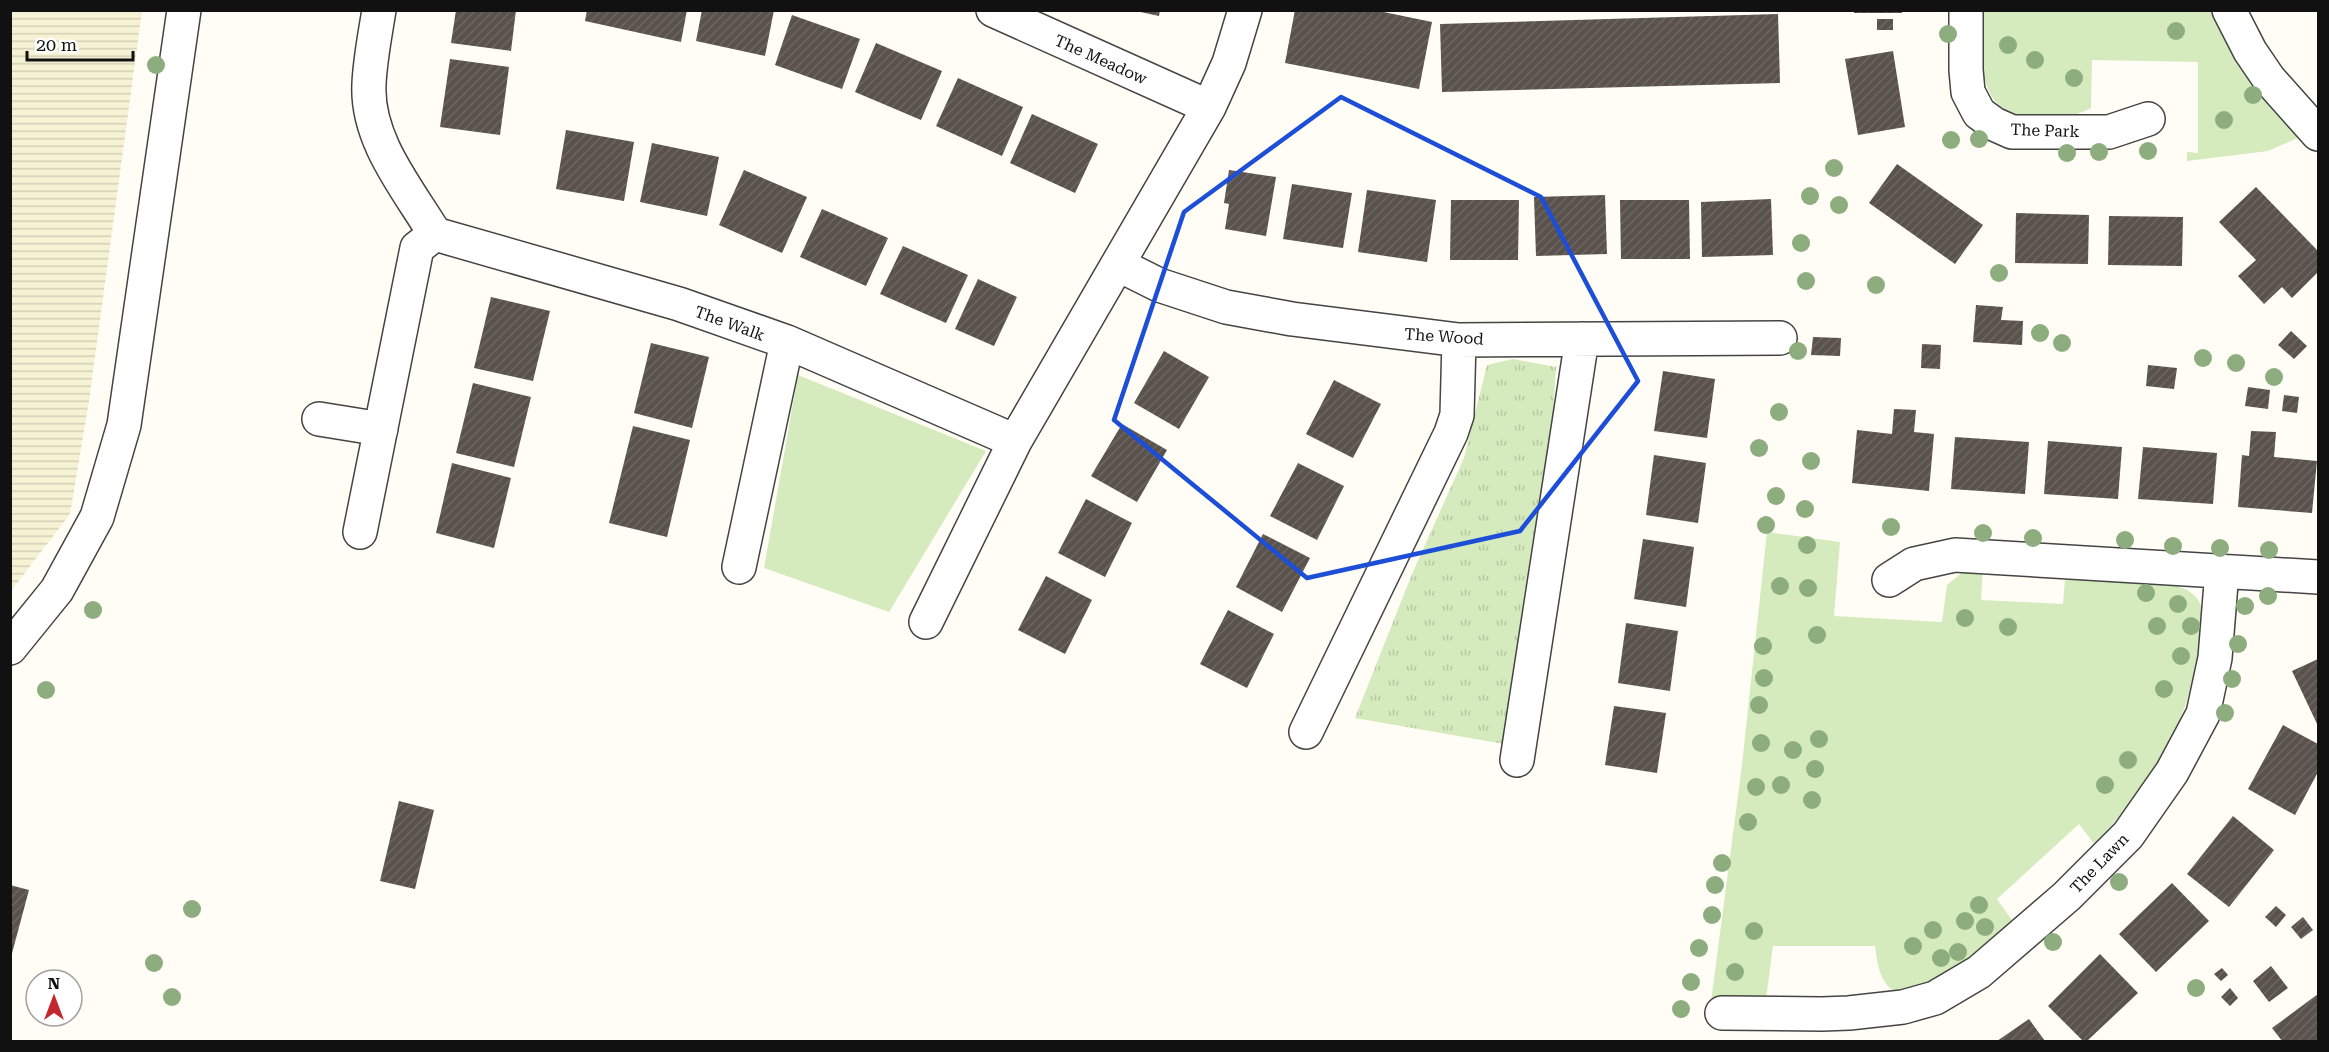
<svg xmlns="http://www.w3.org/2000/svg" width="2329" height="1052" viewBox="0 0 2329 1052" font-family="'Roboto Serif',serif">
<defs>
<pattern id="farmland-rules" width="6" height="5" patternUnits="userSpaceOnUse" patternTransform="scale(1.5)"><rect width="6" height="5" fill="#f6f3d4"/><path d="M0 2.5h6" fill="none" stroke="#d2cfb5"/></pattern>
<pattern id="park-tufts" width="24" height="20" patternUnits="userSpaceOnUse" patternTransform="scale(1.5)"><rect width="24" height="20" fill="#d5ebbd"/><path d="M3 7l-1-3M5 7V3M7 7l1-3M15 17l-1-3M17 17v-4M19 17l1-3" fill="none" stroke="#b6c8a1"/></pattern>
<pattern id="building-hatch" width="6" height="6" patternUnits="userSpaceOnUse" patternTransform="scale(1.5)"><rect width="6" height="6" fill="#5a524d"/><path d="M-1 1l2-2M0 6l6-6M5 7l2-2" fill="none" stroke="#6d6662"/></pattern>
</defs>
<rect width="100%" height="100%" fill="#fffdf5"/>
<!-- farmland -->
<path fill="url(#farmland-rules)" d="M11,10L142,11L89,401L70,514L11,591Z"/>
<!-- grass -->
<path fill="#d5ebbd" d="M1981,11H2211L2226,41L2246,73L2300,137L2268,151L2187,161V152L2198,153V62L2092,60L2091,108C2074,117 2060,118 2041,118C1974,119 1981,59 1981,11Z
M798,375L986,451L889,612L764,568Z
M1767,532L1840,542L1834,616L1942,622L1947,585L1965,570L1983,568L1981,600L2063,604L2065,579C2093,580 2165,578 2187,590C2209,602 2203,626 2199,647C2194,670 2190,695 2181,717C2163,766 2128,806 2095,845L2079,824L1997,899L2014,923C1994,939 1917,1007 1891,989C1879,979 1877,961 1875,946H1773L1766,999L1711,1002L1742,765Z"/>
<!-- park -->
<path fill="url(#park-tufts)" d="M1513,359L1556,367L1548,498L1510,745L1355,718L1412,574L1464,458L1487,365Z"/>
<!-- building -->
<path fill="url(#building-hatch)" d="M456,10H516L511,51L451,43Z
M587,10H687L681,42L585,21Z
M702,10H774L765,56L696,41Z
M1131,10H1160L1159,16Z
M1295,10H1374L1432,22L1419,89L1285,63Z
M1854,10H1902V13H1854Z
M1778,14L1780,83L1442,92L1440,24Z
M792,15L860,39L842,89L775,65Z
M1877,19H1893V30H1877Z
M876,43L942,71L921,120L855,92Z
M1893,51L1905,127L1858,135L1845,59Z
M450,59L509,67L500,135L440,127Z
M958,78L1023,107L1002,156L936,126Z
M1032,114L1098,144L1075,193L1010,163Z
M566,130L634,142L624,201L556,189Z
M652,143L719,157L707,216L640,202Z
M1897,164L1983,225L1955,264L1869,203Z
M744,170L807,197L782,253L719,225Z
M1229,170L1276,177L1266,236L1225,229L1229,204L1224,203Z
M1292,184L1352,193L1343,248L1283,239Z
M2256,187L2318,251V272L2292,298L2282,287L2264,304L2238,276L2256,260L2219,222Z
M1367,190L1436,200L1427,262L1358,252Z
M1605,195L1607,254L1536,256L1534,197Z
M1771,199L1773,255L1702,257L1701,202Z
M1451,200H1519L1518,260H1450Z
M1620,200H1689L1690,259H1621Z
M822,209L888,238L866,286L800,257Z
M2016,213L2089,215L2088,264L2015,263Z
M2109,216L2183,217L2182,266L2108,265Z
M903,246L968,275L946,323L880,294Z
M978,279L1017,297L994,346L955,329Z
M491,297L550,311L533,381L474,368Z
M1976,305L2003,307L2001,320L2023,321L2022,345L1973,342Z
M2291,331L2307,346L2294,359L2278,345Z
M1813,337L1841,338L1840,356L1811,355Z
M651,343L709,357L692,428L634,413Z
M1922,344L1941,345L1940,369L1921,368Z
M1164,351L1209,377L1179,429L1134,403Z
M2148,365L2177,368L2174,389L2146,386Z
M1663,371L1715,379L1707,438L1654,431Z
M1334,380L1381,404L1353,458L1306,434Z
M473,383L531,397L514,467L456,453Z
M2248,387L2270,390L2268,409L2245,406Z
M2284,395L2299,397L2297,413L2282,411Z
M1894,409L1916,410L1914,432L1934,434L1929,491L1852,483L1857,430L1892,434Z
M1122,424L1167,450L1137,502L1091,476Z
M633,426L690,440L667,537L609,523Z
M2251,431L2276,432L2274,457L2317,461L2312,513L2238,507L2242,455L2249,456Z
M1955,437L2029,442L2025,494L1951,489Z
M2048,441L2122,447L2118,499L2044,494Z
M2143,447L2217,453L2213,504L2138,499Z
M1654,455L1706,463L1698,523L1646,515Z
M452,463L511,478L494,548L436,533Z
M1298,463L1344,486L1317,540L1270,516Z
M1086,499L1132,523L1105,577L1058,553Z
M1263,534L1310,558L1282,612L1236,587Z
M1643,539L1694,547L1686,607L1634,599Z
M1046,576L1092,600L1065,654L1018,630Z
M1228,610L1274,634L1247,688L1200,664Z
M1626,623L1678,631L1670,691L1618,683Z
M2318,659V726L2292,671Z
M1614,706L1666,713L1657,773L1605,765Z
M2283,725L2318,744V772L2295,815L2248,789Z
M399,801L434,810L415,889L380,881Z
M2233,816L2274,850L2229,907L2187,874Z
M2172,883L2209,921L2156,972L2119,934Z
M10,885L29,890L11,957H10Z
M2276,906L2286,915L2276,927L2265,917Z
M2303,917L2313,930L2301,939L2291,927Z
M2100,954L2138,993L2087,1041H2083L2048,1006Z
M2271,966L2288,988L2269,1002L2253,981Z
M2222,968L2228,975L2221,981L2214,974Z
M2230,988L2238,998L2230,1006L2221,997Z
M2318,994V1041H2282L2272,1028Z
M2029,1019L2045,1041H1997Z"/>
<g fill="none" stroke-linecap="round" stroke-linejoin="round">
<!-- street casing -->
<g stroke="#444" stroke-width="36">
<path id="street" d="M993,10L1209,107
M1966,10V70L1968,92L1979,113L1994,124L2012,132H2109L2148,119
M2229,10L2250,51L2269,79L2318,134
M435,234L679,304L787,342L1015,441
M1119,265L1159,285L1226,307L1292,319L1459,340L1780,338
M319,419L381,429
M360,532L417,248L435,234C408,189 366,140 369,84C370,60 375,35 379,10
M739,567L787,342
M1889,580L1914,564L1955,555L2318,577
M926,622L1015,441L1209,107L1229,63L1245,10
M10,648L57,590L97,517L124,425L184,10
M1306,732L1451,433L1457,415L1459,340
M1517,760L1582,339
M1722,1013L1822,1014L1849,1013L1903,1007L1935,998L1979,972L2067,896L2128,835L2172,772L2203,714L2215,658L2222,571"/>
</g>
<!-- street -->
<use href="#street" stroke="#fff" stroke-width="33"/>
</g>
<!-- trees -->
<g fill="#8dad7f">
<circle cx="2176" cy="31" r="9"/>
<circle cx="1948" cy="34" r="9"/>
<circle cx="2008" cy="45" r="9"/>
<circle cx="2035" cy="60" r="9"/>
<circle cx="156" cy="65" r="9"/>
<circle cx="2074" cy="78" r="9"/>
<circle cx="2253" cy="95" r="9"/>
<circle cx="2224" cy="120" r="9"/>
<circle cx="1979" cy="139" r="9"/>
<circle cx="1951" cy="140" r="9"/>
<circle cx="2148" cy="151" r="9"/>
<circle cx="2099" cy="152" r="9"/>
<circle cx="2067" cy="153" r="9"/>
<circle cx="1834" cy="168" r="9"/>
<circle cx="1810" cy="196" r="9"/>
<circle cx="1839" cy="205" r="9"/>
<circle cx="1801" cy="243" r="9"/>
<circle cx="1999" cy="273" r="9"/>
<circle cx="1806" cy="281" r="9"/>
<circle cx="1876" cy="285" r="9"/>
<circle cx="2040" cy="333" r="9"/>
<circle cx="2062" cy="343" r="9"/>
<circle cx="1798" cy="351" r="9"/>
<circle cx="2203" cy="358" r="9"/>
<circle cx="2236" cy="363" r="9"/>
<circle cx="2274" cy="377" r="9"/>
<circle cx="1779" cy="412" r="9"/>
<circle cx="1759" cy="448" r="9"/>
<circle cx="1811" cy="461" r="9"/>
<circle cx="1776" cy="496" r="9"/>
<circle cx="1805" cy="509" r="9"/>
<circle cx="1766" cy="525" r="9"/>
<circle cx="1891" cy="527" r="9"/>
<circle cx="1983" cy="533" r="9"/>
<circle cx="2033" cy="538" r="9"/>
<circle cx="2125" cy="540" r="9"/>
<circle cx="1807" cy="545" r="9"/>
<circle cx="2173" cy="546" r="9"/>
<circle cx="2220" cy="548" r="9"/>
<circle cx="2269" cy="550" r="9"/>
<circle cx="1780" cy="586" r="9"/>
<circle cx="1808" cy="588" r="9"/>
<circle cx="2146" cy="593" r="9"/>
<circle cx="2268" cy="596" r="9"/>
<circle cx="2178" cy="604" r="9"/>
<circle cx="2245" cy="606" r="9"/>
<circle cx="93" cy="610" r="9"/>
<circle cx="1965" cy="618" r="9"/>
<circle cx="2157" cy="626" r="9"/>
<circle cx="2191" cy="626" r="9"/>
<circle cx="2008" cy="627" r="9"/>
<circle cx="1817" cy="635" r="9"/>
<circle cx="2238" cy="644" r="9"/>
<circle cx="1763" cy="646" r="9"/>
<circle cx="2181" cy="656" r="9"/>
<circle cx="1764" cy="678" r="9"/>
<circle cx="2232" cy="679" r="9"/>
<circle cx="2164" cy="689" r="9"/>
<circle cx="46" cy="690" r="9"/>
<circle cx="1759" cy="705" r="9"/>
<circle cx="2225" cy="713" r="9"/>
<circle cx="1819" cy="739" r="9"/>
<circle cx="1761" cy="743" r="9"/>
<circle cx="1793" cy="750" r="9"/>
<circle cx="2128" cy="760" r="9"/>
<circle cx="1815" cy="769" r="9"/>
<circle cx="1781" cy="785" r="9"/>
<circle cx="2105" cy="785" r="9"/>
<circle cx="1756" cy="787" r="9"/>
<circle cx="1812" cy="800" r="9"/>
<circle cx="1748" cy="822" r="9"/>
<circle cx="1722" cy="863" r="9"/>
<circle cx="2119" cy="882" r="9"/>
<circle cx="1715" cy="885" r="9"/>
<circle cx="1979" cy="905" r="9"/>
<circle cx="192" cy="909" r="9"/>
<circle cx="1712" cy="915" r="9"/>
<circle cx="1965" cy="921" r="9"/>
<circle cx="1985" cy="927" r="9"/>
<circle cx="1933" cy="930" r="9"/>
<circle cx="1754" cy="931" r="9"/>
<circle cx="2053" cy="942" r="9"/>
<circle cx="1913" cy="946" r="9"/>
<circle cx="1699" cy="948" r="9"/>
<circle cx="1958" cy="952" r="9"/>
<circle cx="1941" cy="958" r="9"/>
<circle cx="154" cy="963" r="9"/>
<circle cx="1735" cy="972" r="9"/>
<circle cx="1691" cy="982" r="9"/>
<circle cx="2196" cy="988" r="9"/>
<circle cx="172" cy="997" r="9"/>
<circle cx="1681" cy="1009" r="9"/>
</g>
<!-- marked area -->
<path fill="none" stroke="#1d4ed8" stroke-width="4.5" stroke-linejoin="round" d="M1341,97L1541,197L1638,381L1520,531L1307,578L1114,420L1184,212Z"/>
<g text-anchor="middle" stroke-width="6" stroke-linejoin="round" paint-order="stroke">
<!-- street labels -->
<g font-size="16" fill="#111" stroke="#fff">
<text transform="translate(1101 59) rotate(24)" y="6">The Meadow</text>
<text transform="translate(2045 130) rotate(2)" y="6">The Park</text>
<text transform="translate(730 323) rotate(20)" y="6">The Walk</text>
<text transform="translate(1444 336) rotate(4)" y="6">The Wood</text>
<text transform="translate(2099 863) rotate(-46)" y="6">The Lawn</text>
</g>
</g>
<!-- border -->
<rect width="2329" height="1052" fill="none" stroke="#111111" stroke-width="24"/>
<!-- north arrow -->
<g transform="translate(54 998)"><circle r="28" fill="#ffffff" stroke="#a0a0a0" stroke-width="1.5"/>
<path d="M0-4.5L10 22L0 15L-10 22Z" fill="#c4262e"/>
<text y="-9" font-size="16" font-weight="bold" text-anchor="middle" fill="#111111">N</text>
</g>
<!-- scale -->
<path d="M27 51v9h106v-9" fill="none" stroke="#111111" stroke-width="3"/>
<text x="36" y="51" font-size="18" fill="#111111" stroke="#ffffff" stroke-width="4.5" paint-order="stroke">20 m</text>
</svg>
